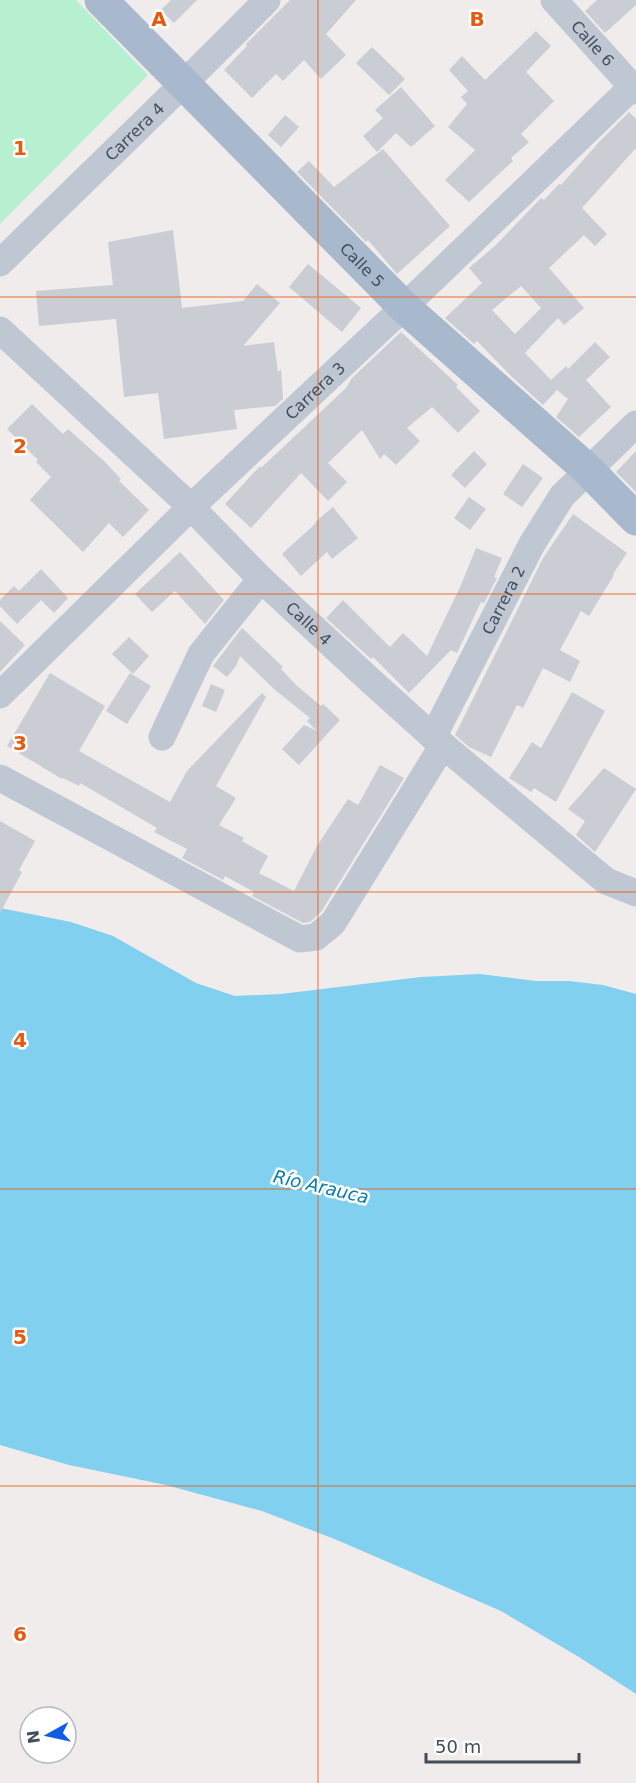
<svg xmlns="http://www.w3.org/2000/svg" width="636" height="1783" viewBox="0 0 636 1783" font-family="'DejaVu Sans',sans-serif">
<rect width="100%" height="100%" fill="#efeceb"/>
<!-- green -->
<path fill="#b6f0d1" d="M0,0H76L148,75L0,224Z"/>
<!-- water -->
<path fill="#81d0ef" d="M0,908L71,922L113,936L196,983L235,996L281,994L421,977L480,974L536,981H569L603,985L636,994V1694L579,1657L501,1611L337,1540L262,1511L166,1485L69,1465L0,1445Z"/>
<!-- building -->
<path fill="#cacdd4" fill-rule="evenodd" d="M171,0H197L174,23L161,10Z
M290,0H356L326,34L346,55L321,79L304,60L283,81L276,74L252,98L224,70L247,46L246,44Z
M597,0H636V5L605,33L585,11Z
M536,31L551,46L526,72L554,101L521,134L529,142L511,158L513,161L469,202L445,180L475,150L448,127L467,104L461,97L468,91L449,70L462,56L485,80Z
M372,47L405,79L389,95L356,63Z
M401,87L435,126L411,147L396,133L377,152L363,136L383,118L375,110Z
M629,112L636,119V148L582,208L607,234L595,246L584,235L549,268L584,308L564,325L558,318L525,353L551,380L566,366L568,369L595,342L610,357L586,380L611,407L579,437L556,417L568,399L557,390L543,405L512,377L477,341L474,344L445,318L482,283L469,268L496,245L541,198L544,200L559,184L561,185L600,141ZM521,286L541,308L515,334L492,310Z
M285,115L299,127L281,147L268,135Z
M383,149L450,226L397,274L368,240L366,242L297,172L309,161L334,187Z
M173,230L182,308L243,301L257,284L280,303L243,346L274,342L278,372L281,369L283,399L275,406L234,410L237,429L164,439L158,393L124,397L116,319L39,326L36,291L113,285L108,242Z
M308,264L361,308L342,332L289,287Z
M401,332L458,385L456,387L480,411L458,433L432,407L407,428L420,441L396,465L384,454L380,459L362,430L328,463L347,482L328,501L301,473L251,528L225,504L260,466L261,468L346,388L352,378Z
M32,404L63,434L68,429L105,462L121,479L119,481L149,510L123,537L109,523L83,552L30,500L51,477L36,462L38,460L7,429Z
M474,451L487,464L465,488L451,475Z
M636,451V492L616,472Z
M523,464L543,478L522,507L503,494Z
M469,497L486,509L470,530L454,518Z
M333,507L358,538L332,559L327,552L301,576L282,554L316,523L315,522Z
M573,514L627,553L613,574L614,575L589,616L581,611L560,650L580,661L570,682L543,668L523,708L517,705L491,757L469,747L455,735L543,558Z
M476,548L502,558L494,577L497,578L484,603L481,602L457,653L451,650L409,693L373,657L371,659L326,618L343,600L390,647L403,633L427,656L461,585Z
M180,552L224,600L205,624L175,591L152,612L135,594Z
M41,569L68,598L54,613L41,600L17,624L0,606V600L14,586L19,591Z
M0,621L25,645L0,672Z
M242,628L283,667L281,669L296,685L321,706L323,704L340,720L299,765L282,749L304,725L317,731L307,721L310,718L274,689L240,656L236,666L227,677L213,666Z
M129,637L149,656L133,674L112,654Z
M50,673L105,706L79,751L170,802L187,771L262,693L266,697L216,786L236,798L219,825L244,838L242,841L268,856L259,873L294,891L317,846L348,799L358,805L380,765L404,778L321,912L310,922L303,923L252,896L254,892L225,876L223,880L182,858L187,849L154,832L157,828L99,794L80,783L79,786L63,778L62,779L7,746Z
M130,673L151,686L127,724L106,711Z
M211,684L225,690L216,712L202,706Z
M572,692L605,711L556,802L534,788L531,792L509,778L532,742L541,748Z
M604,768L636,789L595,852L576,835L585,821L568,809Z
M0,821L35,841L19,870L22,872L0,913Z"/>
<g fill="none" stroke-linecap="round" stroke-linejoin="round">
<!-- minor -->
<g stroke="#bec7d2" stroke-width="27">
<path id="s1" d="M554,0L636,91"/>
<path id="s2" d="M0,263C89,175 180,89 267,0"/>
<path id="s3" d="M0,330L191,507L261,579L372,682L433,737L606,881L636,893"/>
<path id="s4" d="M0,695L191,507L404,307L632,87"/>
<path d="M162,737L201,654L261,579"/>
<path id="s5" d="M433,737L532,544L562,496L636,424"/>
<path d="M0,778L300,939L316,937L333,923L443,745"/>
</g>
<!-- major -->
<path stroke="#a9b9cd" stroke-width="33" id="s6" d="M101,0L404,307L588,470L636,519"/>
</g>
<!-- grid -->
<path fill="none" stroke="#e8590c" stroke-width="1.5" stroke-opacity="0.55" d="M318,0V1783M0,297H636M0,594H636M0,892H636M0,1189H636M0,1486H636"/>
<g text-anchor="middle" stroke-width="5" stroke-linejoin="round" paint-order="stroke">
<!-- street labels -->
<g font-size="16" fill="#434d5a" stroke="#fff">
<text dy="6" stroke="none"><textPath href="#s1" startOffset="58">Calle 6</textPath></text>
<text dy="6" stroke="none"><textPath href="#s2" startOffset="188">Carrera 4</textPath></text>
<text dy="6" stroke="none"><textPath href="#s6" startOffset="372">Calle 5</textPath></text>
<text dy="6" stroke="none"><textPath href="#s4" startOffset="438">Carrera 3</textPath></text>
<text dy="6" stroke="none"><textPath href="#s5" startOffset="154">Carrera 2</textPath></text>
<text dy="6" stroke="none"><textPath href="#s3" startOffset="426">Calle 4</textPath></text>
</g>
<!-- water labels -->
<g font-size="18" font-style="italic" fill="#067cab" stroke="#fff">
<text transform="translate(321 1187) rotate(13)" y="6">Río Arauca</text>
</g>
</g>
<g font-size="20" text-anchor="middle" font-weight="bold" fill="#e8590c" stroke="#fff" stroke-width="5" stroke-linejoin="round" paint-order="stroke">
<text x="159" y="26">A</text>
<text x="477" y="26">B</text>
<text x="20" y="155">1</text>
<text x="20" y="453">2</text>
<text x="20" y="750">3</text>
<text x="20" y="1047">4</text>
<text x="20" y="1344">5</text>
<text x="20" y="1641">6</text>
</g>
<!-- north arrow -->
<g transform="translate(48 1735) rotate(262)"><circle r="28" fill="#ffffff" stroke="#b4b8bd" stroke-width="1.5"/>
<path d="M0-4.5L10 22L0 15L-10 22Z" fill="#105de4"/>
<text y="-9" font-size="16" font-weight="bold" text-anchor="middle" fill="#434d5a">N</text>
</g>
<!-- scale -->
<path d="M426 1753v9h153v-9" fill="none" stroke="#434d5a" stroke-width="3"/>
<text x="435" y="1753" font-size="18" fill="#434d5a" stroke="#ffffff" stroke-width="4.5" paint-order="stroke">50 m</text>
</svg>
